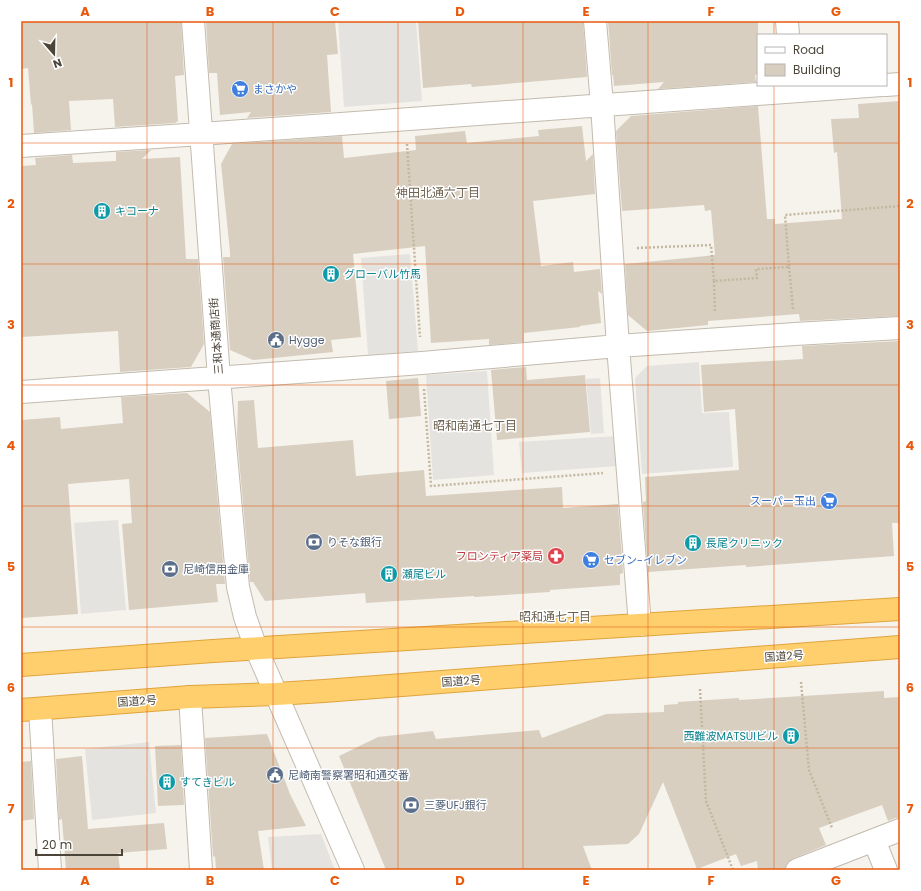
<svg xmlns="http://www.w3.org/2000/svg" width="921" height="891" viewBox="0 0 921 891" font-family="Poppins,'Noto Sans JP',sans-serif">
<rect width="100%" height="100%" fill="#f6f3ec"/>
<!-- parking -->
<path fill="#e5e3e0" d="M338,21H416L422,101L344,107Z
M410,254L418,351L368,355L361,258Z
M699,362L702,413L729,412L733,467L642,474L635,378L647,366Z
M487,371L494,475L433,480L426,375Z
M600,378L604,433L591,434L586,379Z
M617,436L618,466L522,473L519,442Z
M118,520L126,610L81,614L74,523Z
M149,742L156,813L92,820L85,749Z
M321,834L335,870H272L268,837Z"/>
<!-- building -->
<path fill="#d8cfc1" d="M21,21H181L184,75L175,76L178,121L175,123L115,127L113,99L69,101L71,130L34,133L32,104L31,105L28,68L21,69Z
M206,21H335L338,54L327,55L331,112L247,118L251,112L220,115L217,73H209Z
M418,21H583L587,77L472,87L471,84L423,88Z
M608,21H758V74L755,75L756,82L658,89L664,82L614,86L613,75H612Z
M900,101V316L800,321L799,314L708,321V325L647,331L628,315L625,264L687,258L715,255L711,210L705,211L704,205L622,211L616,131L631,116L758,106L767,219H775V224L842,219L837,152L834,153L831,119L859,118L858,104Z
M582,126L586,161L593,154L595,194L533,201L541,266L573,262L574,272L600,269L602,294L598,291L601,323L580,326V327L524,333V342L489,345V339L431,343L425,246L353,254L361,337L331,340L333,352L253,360L230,350L223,257H230V252L221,164L232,144L342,136L344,158L416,150L415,136L465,131L467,143L539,136L538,130Z
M151,150L142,159L180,157L186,259H198L204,344L191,367L120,372L118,331L21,337V166L36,165L35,158L72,155L73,163L116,161V152Z
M900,341V523H892L894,556L746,567V565L648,572L643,502L646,501L645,477L739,470L735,409L704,412L701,365L803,359L802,346Z
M526,367L527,380L585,375L590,432L497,440L491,370Z
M418,378L421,416L389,419L386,381Z
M187,393L210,412L225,584H216L218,602L129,610L122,524L132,523L129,479L68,484L78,614L21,618V420L60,417L61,429L123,423L121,397Z
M254,400L258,448L353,440L356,476L424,470L426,496L562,487L563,508L618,504L623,573L620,574V585L550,590V592L474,597V596L366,603L365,593L265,601L253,582H250L237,436L238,401Z
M884,691V698L900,697V818H895L888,821L882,805L819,828L826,845L792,859L787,863L785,870H758L757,861L741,866L736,854L697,869L663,782L639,834L628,844L583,846L592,870H386L339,756L378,737L433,731L436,739L539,730L542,738L606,714L664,712V705L678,704V702L739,698V700Z
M267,734L290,794L306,826L258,831L264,870H216L215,856L213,857L205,738Z
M181,745L184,805L158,806L155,746Z
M82,756L88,829L164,823L167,849L118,853L120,870H66L62,819L59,820L56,759Z
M31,761L34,819L21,821V762Z"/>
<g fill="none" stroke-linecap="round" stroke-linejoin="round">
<!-- street casing -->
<g stroke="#c2bbae" stroke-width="24">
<path id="street" d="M193,21L219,378L238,587L245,617L256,648L353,870
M595,21L602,105L618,346L640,625
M787,21L788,35
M886,85L900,84
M21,146L201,134L882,85
M21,392L422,363L618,346L795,334L900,328
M190,697L201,870
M40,709L50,870
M874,840L886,870
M797,870L900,830"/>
</g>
<!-- highway casing -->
<g stroke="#e0a43c" stroke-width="24">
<path id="highway" d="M21,665L213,651L900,609
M21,710L190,697L276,694L324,691L900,647"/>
</g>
<!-- path -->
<path stroke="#c4b79f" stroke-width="2.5" stroke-dasharray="2 2" stroke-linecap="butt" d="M407,144L420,337
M637,248L711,245L714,281L757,278L756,269L789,267L785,215L900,206
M789,267L793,309
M714,281L715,313
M424,389L431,486L603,473
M801,682L809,770L832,828
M700,689L706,801L733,870"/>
<!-- street -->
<use href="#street" stroke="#fff" stroke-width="22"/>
<!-- highway -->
<use href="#highway" stroke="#ffcf6e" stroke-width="22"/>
</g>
<!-- grid -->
<path fill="none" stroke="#e8590c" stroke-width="1" stroke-opacity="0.55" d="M147,21V870M273,21V870M398,21V870M523,21V870M648,21V870M774,21V35M774,85V870M21,143H900M21,264H900M21,385H900M21,506H900M21,627H900M21,748H900"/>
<!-- icons -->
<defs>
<g id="supermarket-disc" transform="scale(0.9)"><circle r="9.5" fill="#3f7fe0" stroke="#fff"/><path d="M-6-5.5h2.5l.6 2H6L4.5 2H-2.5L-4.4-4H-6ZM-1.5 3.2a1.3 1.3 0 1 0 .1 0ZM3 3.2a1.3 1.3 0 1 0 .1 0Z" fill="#fff"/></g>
<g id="building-disc" transform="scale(0.9)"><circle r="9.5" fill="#0f9aa8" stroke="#fff"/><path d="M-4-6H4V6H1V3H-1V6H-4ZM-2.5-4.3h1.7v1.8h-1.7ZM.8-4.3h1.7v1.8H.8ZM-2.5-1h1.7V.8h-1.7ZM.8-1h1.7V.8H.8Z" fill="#fff"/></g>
<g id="civic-disc" transform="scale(0.9)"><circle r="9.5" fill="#5c6f8a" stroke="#fff"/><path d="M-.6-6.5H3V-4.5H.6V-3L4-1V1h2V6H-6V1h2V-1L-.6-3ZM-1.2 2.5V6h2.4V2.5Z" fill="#fff"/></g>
<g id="bank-disc" transform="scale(0.9)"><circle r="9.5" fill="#5c6f8a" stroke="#fff"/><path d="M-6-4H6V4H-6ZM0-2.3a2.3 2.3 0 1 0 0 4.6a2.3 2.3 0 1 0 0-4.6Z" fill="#fff"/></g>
<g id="pharmacy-disc" transform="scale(0.9)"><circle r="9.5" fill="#e0444e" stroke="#fff"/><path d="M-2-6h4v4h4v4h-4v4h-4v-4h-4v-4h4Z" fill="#fff"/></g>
</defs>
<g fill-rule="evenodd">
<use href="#supermarket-disc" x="240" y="89"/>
<use href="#building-disc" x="102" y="211"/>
<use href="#building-disc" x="331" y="274"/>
<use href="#civic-disc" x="276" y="340"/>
<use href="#supermarket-disc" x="829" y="501"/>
<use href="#bank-disc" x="314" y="542"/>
<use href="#building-disc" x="693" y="543"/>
<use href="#pharmacy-disc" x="556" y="556"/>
<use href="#supermarket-disc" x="591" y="560"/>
<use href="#bank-disc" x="170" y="569"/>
<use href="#building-disc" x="389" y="574"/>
<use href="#building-disc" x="791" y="736"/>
<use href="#civic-disc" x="275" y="775"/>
<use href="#building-disc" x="167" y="782"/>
<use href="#bank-disc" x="411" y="805"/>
</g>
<g text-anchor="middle" stroke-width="3" stroke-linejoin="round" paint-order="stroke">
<!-- shop labels -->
<g font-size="11" fill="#366cbe" stroke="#fff" text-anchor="start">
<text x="253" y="93">まさかや</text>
<text x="816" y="505" text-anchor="end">スーパー玉出</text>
<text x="604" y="564">セブン-イレブン</text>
</g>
<!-- culture labels -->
<g font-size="11" fill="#0d838f" stroke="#fff" text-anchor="start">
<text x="115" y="215">キコーナ</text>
<text x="344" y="278">グローバル竹馬</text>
<text x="706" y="547">長尾クリニック</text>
<text x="402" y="578">瀬尾ビル</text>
<text x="778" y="740" text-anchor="end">西難波MATSUIビル</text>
<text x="180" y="786">すてきビル</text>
</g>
<!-- street labels -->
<g font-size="11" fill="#4b4439" stroke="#fff">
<text transform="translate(216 336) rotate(-94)" y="4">三和本通商店街</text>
<text transform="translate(784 656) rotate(-4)" y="4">国道2号</text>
<text transform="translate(461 681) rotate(-4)" y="4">国道2号</text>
<text transform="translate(137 701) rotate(-4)" y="4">国道2号</text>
</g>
<!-- service labels -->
<g font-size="11" fill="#4e5e75" stroke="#fff" text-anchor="start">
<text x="289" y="344">Hygge</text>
<text x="327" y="546">りそな銀行</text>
<text x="183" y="573">尼崎信用金庫</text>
<text x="288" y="779">尼崎南警察署昭和通交番</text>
<text x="424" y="809">三菱UFJ銀行</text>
</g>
<!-- health labels -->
<g font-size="11" fill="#be3a42" stroke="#fff" text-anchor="end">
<text x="543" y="560">フロンティア薬局</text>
</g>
<!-- neighbourhood labels -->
<g font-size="12" fill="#6e6250" stroke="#fff">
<text x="438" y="197">神田北通六丁目</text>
<text x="475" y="430">昭和南通七丁目</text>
<text x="555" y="621">昭和通七丁目</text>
</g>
</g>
<!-- border -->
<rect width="921" height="891" fill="none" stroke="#ffffff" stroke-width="44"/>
<!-- legend -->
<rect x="757" y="34" width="130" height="52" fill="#ffffff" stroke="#b7b4b0"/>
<rect x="765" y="47" width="20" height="6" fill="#ffffff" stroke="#b7b4b0"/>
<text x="793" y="54" font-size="12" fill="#4b4439">Road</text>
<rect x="765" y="64" width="20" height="12" fill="#d8cfc1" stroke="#b7b4b0"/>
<text x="793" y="74" font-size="12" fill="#4b4439">Building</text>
<!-- north arrow -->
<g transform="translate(54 54) rotate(160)" stroke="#ffffff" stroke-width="3" paint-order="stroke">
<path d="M0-3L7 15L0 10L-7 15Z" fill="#4b4439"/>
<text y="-6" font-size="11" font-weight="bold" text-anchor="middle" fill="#4b4439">N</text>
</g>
<!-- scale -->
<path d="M36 849v6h86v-6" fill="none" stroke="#4b4439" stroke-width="2"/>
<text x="42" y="849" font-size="12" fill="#4b4439" stroke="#ffffff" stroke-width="3" paint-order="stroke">20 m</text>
<rect x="22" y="22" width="877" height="847" fill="none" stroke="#e8590c" stroke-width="1.5"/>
<g font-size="13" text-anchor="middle" font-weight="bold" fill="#e8590c">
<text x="85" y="16">A</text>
<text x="210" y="16">B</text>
<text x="335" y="16">C</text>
<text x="460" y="16">D</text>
<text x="586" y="16">E</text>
<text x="711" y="16">F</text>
<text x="836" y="16">G</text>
<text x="11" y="87">1</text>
<text x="910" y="87">1</text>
<text x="11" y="208">2</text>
<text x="910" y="208">2</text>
<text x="11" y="329">3</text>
<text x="910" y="329">3</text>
<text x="11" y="450">4</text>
<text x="910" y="450">4</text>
<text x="11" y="571">5</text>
<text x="910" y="571">5</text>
<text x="11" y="692">6</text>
<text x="910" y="692">6</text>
<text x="11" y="813">7</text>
<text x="910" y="813">7</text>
<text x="85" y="885">A</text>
<text x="210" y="885">B</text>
<text x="335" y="885">C</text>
<text x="460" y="885">D</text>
<text x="586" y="885">E</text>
<text x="711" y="885">F</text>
<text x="836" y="885">G</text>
</g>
</svg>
